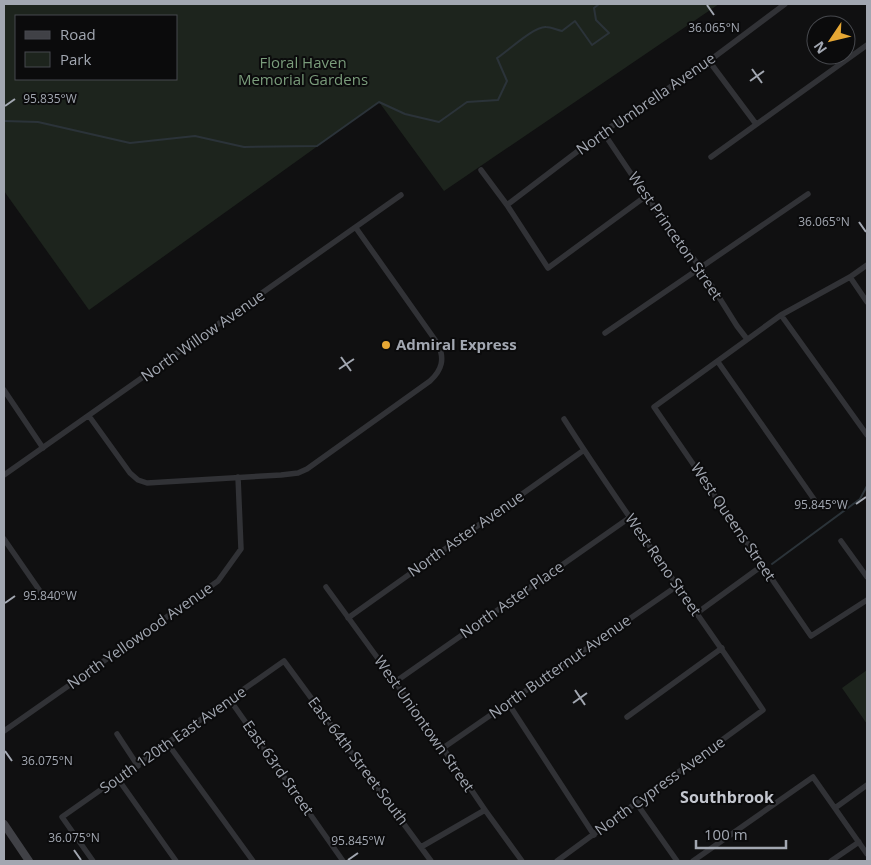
<svg xmlns="http://www.w3.org/2000/svg" width="871" height="865" viewBox="0 0 871 865" font-family="'Open Sans',sans-serif">
<rect width="100%" height="100%" fill="#101011"/>
<!-- green -->
<path fill="#1d241d" fill-rule="evenodd" d="M4,4H719L444,191L379,102L89,310L4,191ZM16,16H176V79H16Z
M867,670V724L842,688Z"/>
<g fill="none" stroke-linecap="round" stroke-linejoin="round">
<!-- stream -->
<path stroke="#2b3339" stroke-width="2" d="M4,121L38,122L130,143L195,136L244,147L317,146L379,102L405,114L439,122L467,102L498,100L507,81L497,58C508,51 534,26 546,27C551,27 557,30 562,31L575,21L592,45L609,33L596,20L594,8L599,4
M772,564L860,499L867,486"/>
<!-- minor -->
<path stroke="#313236" stroke-width="5.5" d="M709,61L756,124
M603,132L646,196L700,267L737,326L747,339
M711,157L867,45
M481,170L507,205L548,268L646,196
M507,205L603,132L709,61L785,4
M867,265L850,277L781,315L654,407L811,636L867,600
M850,277L867,302
M781,315L867,435
M605,333L808,194
M718,362L818,505
M4,390L43,448
M89,416L130,473L138,480L147,483L281,475L298,473L307,469L430,381C442,370 445,359 438,344L356,228
M4,475L401,195
M4,539L42,594
M841,541L867,577
M326,587L443,748L485,810L522,861
M697,613L763,565
M348,618L584,450
M395,682L629,518
M230,700L343,861
M508,703L594,835
M627,717L722,648
M4,731L218,581L241,549L238,477
M117,734L138,766
M168,744L253,861
M443,748L677,586
M118,779L176,861
M637,804L677,861
M835,808L867,785
M421,847L485,810
M93,861L62,817L284,661L431,861
M557,861L763,710C698,612 627,518 564,419
M693,861L813,777L867,854
M831,861L859,842"/>
<!-- secondary -->
<path stroke="#404146" stroke-width="8" d="M4,824L29,861"/>
</g>
<!-- ticks -->
<path fill="none" stroke="#a2a7b1" stroke-width="2" d="M707,5L714,15M752,69L762,83M750,81L764,71M5,106L15,99M859,222L866,232M341,357L351,371M339,369L354,359M856,504L866,497M5,603L15,596M575,690L585,705M573,703L587,693M5,751L12,761M74,850L81,860M348,860L358,853"/>
<!-- markers -->
<circle fill="#e6a734" stroke="#0b0b0c" stroke-width="2" cx="386" cy="345" r="5"/>
<g text-anchor="middle" stroke-width="4" stroke-linejoin="round" paint-order="stroke">
<!-- park labels -->
<g font-size="15" fill="#7a9c7b" stroke="#0b0b0c">
<text x="303" y="68">Floral Haven<tspan x="303" dy="17">Memorial Gardens</tspan></text>
</g>
<!-- street labels -->
<g font-size="15" fill="#a2a7b1" stroke="#0b0b0c">
<text transform="translate(646 104) rotate(-35)" y="5">North Umbrella Avenue</text>
<text transform="translate(675 236) rotate(55)" y="5">West Princeton Street</text>
<text transform="translate(203 336) rotate(-35)" y="5">North Willow Avenue</text>
<text transform="translate(733 522) rotate(56)" y="5">West Queens Street</text>
<text transform="translate(466 534) rotate(-35)" y="5">North Aster Avenue</text>
<text transform="translate(663 565) rotate(55)" y="5">West Reno Street</text>
<text transform="translate(512 600) rotate(-35)" y="5">North Aster Place</text>
<text transform="translate(140 636) rotate(-35)" y="5">North Yellowood Avenue</text>
<text transform="translate(560 667) rotate(-35)" y="5">North Butternut Avenue</text>
<text transform="translate(424 724) rotate(55)" y="5">West Uniontown Street</text>
<text transform="translate(173 740) rotate(-35)" y="5">South 120th East Avenue</text>
<text transform="translate(358 761) rotate(53)" y="5">East 64th Street South</text>
<text transform="translate(278 768) rotate(55)" y="5">East 63rd Street</text>
<text transform="translate(660 786) rotate(-36)" y="5">North Cypress Avenue</text>
</g>
<!-- poi labels -->
<g font-size="15" font-weight="bold" fill="#a2a7b1" stroke="#0b0b0c" text-anchor="start">
<text x="396" y="350">Admiral Express</text>
</g>
<!-- neighbourhood labels -->
<g font-size="16" font-weight="bold" fill="#c3c6ce" stroke="#0b0b0c">
<text x="727" y="803">Southbrook</text>
</g>
</g>
<g font-size="12" text-anchor="middle" fill="#a2a7b1" stroke="#0b0b0c" stroke-width="4" stroke-linejoin="round" paint-order="stroke">
<text x="714" y="32">36.065°N</text>
<text x="50" y="103">95.835°W</text>
<text x="824" y="226">36.065°N</text>
<text x="821" y="509">95.845°W</text>
<text x="50" y="600">95.840°W</text>
<text x="47" y="765">36.075°N</text>
<text x="74" y="842">36.075°N</text>
<text x="358" y="845">95.845°W</text>
</g>
<!-- border -->
<rect width="871" height="865" fill="none" stroke="#a2a7b1" stroke-width="10"/>
<!-- legend -->
<rect x="15" y="15" width="162" height="65" fill="#0b0b0c" stroke="#47494e"/>
<rect x="25" y="31" width="25" height="8" fill="#404146" stroke="#47494e"/>
<text x="60" y="40" font-size="15" fill="#a2a7b1">Road</text>
<rect x="25" y="52" width="25" height="15" fill="#1d241d" stroke="#47494e"/>
<text x="60" y="65" font-size="15" fill="#a2a7b1">Park</text>
<!-- north arrow -->
<g transform="translate(831 40) rotate(235)"><circle r="24" fill="#0b0b0c" stroke="#47494e"/>
<path d="M0-4L9 19L0 12L-9 19Z" fill="#e6a734"/>
<text y="-8" font-size="14" font-weight="bold" text-anchor="middle" fill="#a2a7b1">N</text>
</g>
<!-- scale -->
<path d="M696 840v8h90v-8" fill="none" stroke="#a2a7b1" stroke-width="2.5"/>
<text x="704" y="840" font-size="15" fill="#a2a7b1" stroke="#0b0b0c" stroke-width="4" paint-order="stroke">100 m</text>
</svg>
